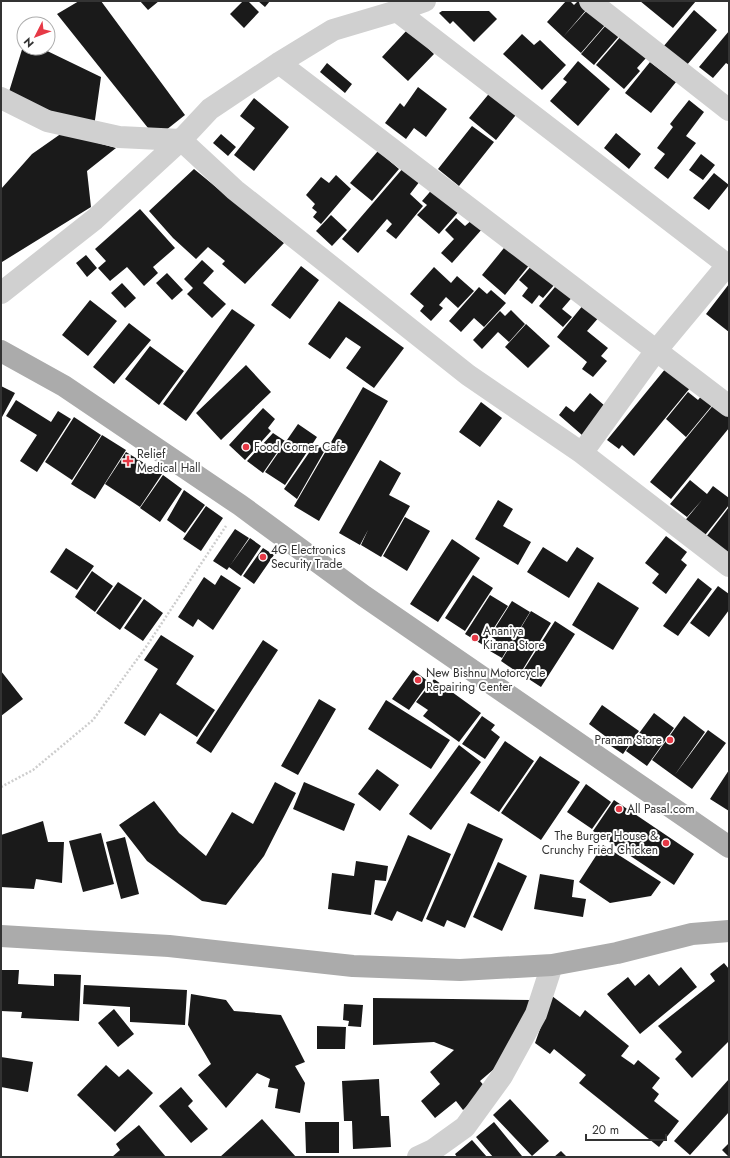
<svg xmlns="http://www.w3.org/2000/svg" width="730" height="1158" viewBox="0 0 730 1158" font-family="Jost,sans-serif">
<rect width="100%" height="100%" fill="#fff"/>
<!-- building -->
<path fill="#1a1a1a" d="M79,1H101L185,115L156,138L57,14Z
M140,1H159L148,10Z
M243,1H248L259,12L244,28L230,14Z
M258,1H270L265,7Z
M566,1H570L574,5L578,1L587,9L563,37L547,22Z
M640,1H696L673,28Z
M589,8L606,24L581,53L563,37Z
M694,10L717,30L686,66L663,47Z
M442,11H489L497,19L474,42L453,21L450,24L439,13Z
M607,24L620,35L594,65L581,54Z
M408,29L434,54L408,81L382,57Z
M729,31V65L726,63L713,78L699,67Z
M522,34L534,45L540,40L566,65L542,90L503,54Z
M621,36L646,58L637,68L640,71L624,89L596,65Z
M24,43V48H41L101,77L94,127L8,95Z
M578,61L610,89L578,126L550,101L567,82L563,79Z
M650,62L676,82L651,113L625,93Z
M327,63L352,84L345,93L320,72Z
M418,87L447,109L426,137L414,128L406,139L385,123L400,103L404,107Z
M492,90L519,111L496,140L469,118Z
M254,98L289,127L254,171L234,155L255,128L240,116Z
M689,100L704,112L686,136L696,143L668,179L654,168L665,154L657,148L673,127L670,124Z
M472,126L494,142L459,186L438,169Z
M62,133L116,148L87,171L91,207L2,262L1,189L32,154Z
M616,133L641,154L629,169L604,148Z
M221,134L236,147L228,156L213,143Z
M378,151L399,169L372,201L350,183Z
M701,154L715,165L703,180L689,170Z
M404,167L420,181L410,194L423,206L396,239L386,231L392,224L387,219L358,253L342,239Z
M194,169L284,243L245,284L222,264L225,261L208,247L196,259L173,238L149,211Z
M714,173L729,185L709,210L693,198Z
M336,175L351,189L321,224L313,217L317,212L312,208L315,204L306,195L321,177L329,183Z
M435,186L461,209L439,234L417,215L427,205L422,201Z
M140,209L175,248L153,267L158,273L144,286L127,267L110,281L98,268L106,261L95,249Z
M331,215L347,230L332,246L316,231Z
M456,218L465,226L473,219L483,228L452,263L441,253L454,239L445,230Z
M508,243L531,263L505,295L482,275Z
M86,255L97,268L87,277L76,263Z
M202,260L214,271L203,283L226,304L212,318L187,294L193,288L184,279Z
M532,265L555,284L543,298L539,295L532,304L522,296L528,288L519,280Z
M301,266L319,280L290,319L271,305Z
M434,267L451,283L457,276L474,291L458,308L446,297L439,305L443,308L431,321L420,311L424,306L410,294Z
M167,273L183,290L172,300L156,283Z
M560,281L575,294L562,309L572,317L563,327L539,306Z
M122,283L136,298L125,308L111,293Z
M729,284V332L706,314Z
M479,287L487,294L491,290L506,303L484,327L474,318L461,332L449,321Z
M90,300L117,321L88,356L62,335Z
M339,301L404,348L374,388L346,368L361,347L346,337L330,359L308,344Z
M584,304L600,316L587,331L608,348L601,356L607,361L593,377L582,369L587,362L557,337Z
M232,309L255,325L186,421L163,404Z
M511,310L525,324L509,342L498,332L482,349L473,340L500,311L505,316Z
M129,323L151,340L114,384L93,367Z
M526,324L550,346L528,368L505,347Z
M150,346L184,371L159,405L125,379Z
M246,365L271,392L221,440L196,413Z
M666,368L690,388L634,456L622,445L619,449L607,440Z
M1,386L15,393L1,419Z
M363,387L388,401L319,521L294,506Z
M688,392L698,400L703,394L714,403L686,437L666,419Z
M590,393L605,406L582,435L559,415L566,406L574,412Z
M16,400L51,422L58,411L71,419L37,472L20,461L37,435L6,416Z
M481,402L502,418L480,447L459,432Z
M715,403L729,414V428L671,499L650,482Z
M263,408L275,419L268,428L271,431L245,460L229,445Z
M74,417L101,435L72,480L45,462Z
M298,424L317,437L285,485L265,472Z
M273,433L285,441L263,473L247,461Z
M102,435L126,450L95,499L71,484Z
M315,444L325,450L297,499L284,489Z
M126,452L162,474L140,507L105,484Z
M380,460L401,473L389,495L410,506L381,557L361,545L368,530L360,545L339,533Z
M163,475L182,489L160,522L140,508Z
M690,480L707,494L713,486L729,498V505L702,539L683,523L702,500L687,517L670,504Z
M184,490L205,505L185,533L167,520Z
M498,500L513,509L503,526L531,542L518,565L475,539Z
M206,506L223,518L201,551L183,539Z
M729,507V555L706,537Z
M405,517L430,531L407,571L383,556Z
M235,529L249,538L227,570L213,561Z
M666,536L687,552L681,560L687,565L666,594L652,583L659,574L645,563Z
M250,538L261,546L241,576L229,567Z
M452,539L480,558L438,622L410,604Z
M543,547L567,562L577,547L594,558L569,598L527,572Z
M66,548L94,566L77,590L50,572Z
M263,548L274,555L254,584L243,576Z
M92,571L113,586L95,612L75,597Z
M221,575L241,588L213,630L198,619L193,627L178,617L204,577L215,585Z
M473,575L493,588L465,631L445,618Z
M698,578L712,589L678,636L663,626Z
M118,582L142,598L120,630L96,613Z
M598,582L639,608L613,650L572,625Z
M718,586L729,594V610L709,637L690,623Z
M490,595L508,606L483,645L465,634Z
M144,599L163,613L143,641L124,628Z
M512,601L530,612L502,658L490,651L496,640L490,636Z
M531,611L551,623L520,674L501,661Z
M555,621L575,634L541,687L521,674Z
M161,635L194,656L176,684L215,710L197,737L160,713L145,736L124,723L158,669L144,660Z
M263,640L278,650L211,753L196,743Z
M413,670L429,682L409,710L392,699Z
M1,671L23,699L1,716Z
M434,679L481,713L459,742L423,716L428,710L416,702Z
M319,699L336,709L298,775L281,766Z
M386,700L450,740L431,769L368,729Z
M602,705L639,731L623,754L602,740L605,736L589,724Z
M654,713L674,728L647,766L626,751Z
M482,716L495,725L491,730L500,737L485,759L462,744Z
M684,716L705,732L674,776L652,760Z
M708,730L726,743L692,789L674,776Z
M505,741L534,761L499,812L470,793Z
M459,745L481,762L431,830L409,814Z
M540,756L580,782L541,840L501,813Z
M377,769L399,785L380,811L358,794Z
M729,770V811L710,799Z
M275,782L296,793L264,856L226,905L202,901L147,861L119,825L154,801L179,833L206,856L232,812L253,824Z
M304,782L355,804L344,831L293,809Z
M586,784L611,802L592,829L567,812Z
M614,800L694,854L674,885L593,831Z
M43,821L48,842H64L62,883L36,879L34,889L1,887V835Z
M468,823L503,839L465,928L447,920L444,927L426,919Z
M101,833L114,884L83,892L69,841Z
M408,835L451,854L422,922L397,911L392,921L374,914Z
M125,837L139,894L121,899L106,842Z
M603,845L661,882L651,896L610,903L579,882Z
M356,861L388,866L386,881L375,880L371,915L328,909L332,873L354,876Z
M498,862L527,876L502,931L473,917Z
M540,874L574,880L572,897L586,899L583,917L534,909Z
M724,963L729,969V1041L692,1078L675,1059L682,1052L658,1026L715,981L710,974Z
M681,967L697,987L640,1034L607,994L628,977L635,986L649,974L659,986Z
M1,970H19L18,984L54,986V974L81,975L79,1021L21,1018L22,1012L1,1011Z
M84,985L187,990L185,1025L130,1022V1007L83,1004Z
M191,994L226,1000L234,1011L281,1015L305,1062L295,1066L305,1083L300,1113L275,1108L278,1089L268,1087L270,1079L257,1073L226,1108L198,1075L211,1064L188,1025Z
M552,996L580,1017L585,1010L629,1046L621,1056L634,1065L638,1060L660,1078L652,1088L659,1094L654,1101L679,1121L659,1147L579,1083L586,1075L554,1049L550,1054L535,1043Z
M373,998L531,1000L501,1063L480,1081L486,1088L463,1110L456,1101L435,1118L421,1101L440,1084L430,1072L454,1050L434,1042L373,1045Z
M344,1004L363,1005L361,1027L348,1026L349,1021L343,1020Z
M114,1009L134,1034L118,1047L98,1023Z
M317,1026L346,1027L345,1049H317Z
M1,1057L33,1062L28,1092L1,1087Z
M106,1065L119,1077L128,1069L153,1093L115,1132L77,1095Z
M379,1079L381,1116H389L391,1147L353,1149L352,1121H344L342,1081Z
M729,1079V1112L690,1155L674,1141Z
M181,1087L193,1101L188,1106L208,1129L191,1143L159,1106Z
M510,1099L549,1141L532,1156L493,1115Z
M262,1119L296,1157H220Z
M305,1122H339V1153H306Z
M494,1122L522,1156L520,1157H493L476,1137Z
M139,1125L166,1157H112L120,1150L116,1144Z
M472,1140L487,1157H457L455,1154Z
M729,1143V1157L722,1150Z
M561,1151L567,1157H554Z"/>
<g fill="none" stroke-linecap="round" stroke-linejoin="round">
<!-- path -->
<path stroke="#cdcdcd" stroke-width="2.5" stroke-dasharray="2 2" stroke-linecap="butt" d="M1,787L33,770L93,720L146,647L226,526"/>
<!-- minor -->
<path stroke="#d0d0d0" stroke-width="22" d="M590,1L729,110
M397,11L729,266
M279,63L729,406
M1,98L47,121L119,137L181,140L235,190L468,375L582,453L729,566
M1,293L95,219L181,140L210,109L279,63L333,30L397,11L425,1
M582,453L655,352L729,263
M418,1157L433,1150L465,1127L502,1076L536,1014L552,965"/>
<!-- major -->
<path stroke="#ababab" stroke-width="22" d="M1,351L64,386L240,505L364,596L729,847
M1,936L169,946L353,966L460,970L552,965L617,953L692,934L729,931"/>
</g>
<!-- markers -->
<g fill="#e63946" stroke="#fff" stroke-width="1.5">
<circle cx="246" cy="447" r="4"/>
<path d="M126 455h4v4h4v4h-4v4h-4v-4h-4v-4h4z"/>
<circle cx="263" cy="557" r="4"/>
<circle cx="475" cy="638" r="4"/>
<circle cx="418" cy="680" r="4"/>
<circle cx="670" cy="740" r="4"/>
<circle cx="619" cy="809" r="4"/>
<circle cx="666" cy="843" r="4"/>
</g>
<g text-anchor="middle" stroke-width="4" stroke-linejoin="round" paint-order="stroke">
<!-- poi labels -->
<g font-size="12" fill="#333" stroke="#fff" text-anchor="start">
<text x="254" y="451">Food Corner Cafe</text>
<text x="137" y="458">Relief<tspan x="137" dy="14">Medical Hall</tspan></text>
<text x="271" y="554">4G Electronics<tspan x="271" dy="14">Security Trade</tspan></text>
<text x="483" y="635">Ananiya<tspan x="483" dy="14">Kirana Store</tspan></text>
<text x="426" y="677">New Bishnu Motorcycle<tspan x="426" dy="14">Repairing Center</tspan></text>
<text x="662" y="744" text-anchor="end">Pranam Store</text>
<text x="627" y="813">All Pasal.com</text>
<text x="658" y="840" text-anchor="end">The Burger House &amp;<tspan x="658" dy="14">Crunchy Fried Chicken</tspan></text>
</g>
</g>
<!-- border -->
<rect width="730" height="1158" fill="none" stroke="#333333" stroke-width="4"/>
<!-- north arrow -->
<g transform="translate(36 36) rotate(228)"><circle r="19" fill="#ffffff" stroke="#adadad"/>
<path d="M0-3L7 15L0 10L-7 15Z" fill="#e63946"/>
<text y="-6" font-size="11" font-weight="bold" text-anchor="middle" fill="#333333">N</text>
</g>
<!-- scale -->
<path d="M586 1134v6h80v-6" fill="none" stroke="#333333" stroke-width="2"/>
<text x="592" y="1134" font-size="12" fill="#333333" stroke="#ffffff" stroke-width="3" paint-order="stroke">20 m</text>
</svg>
